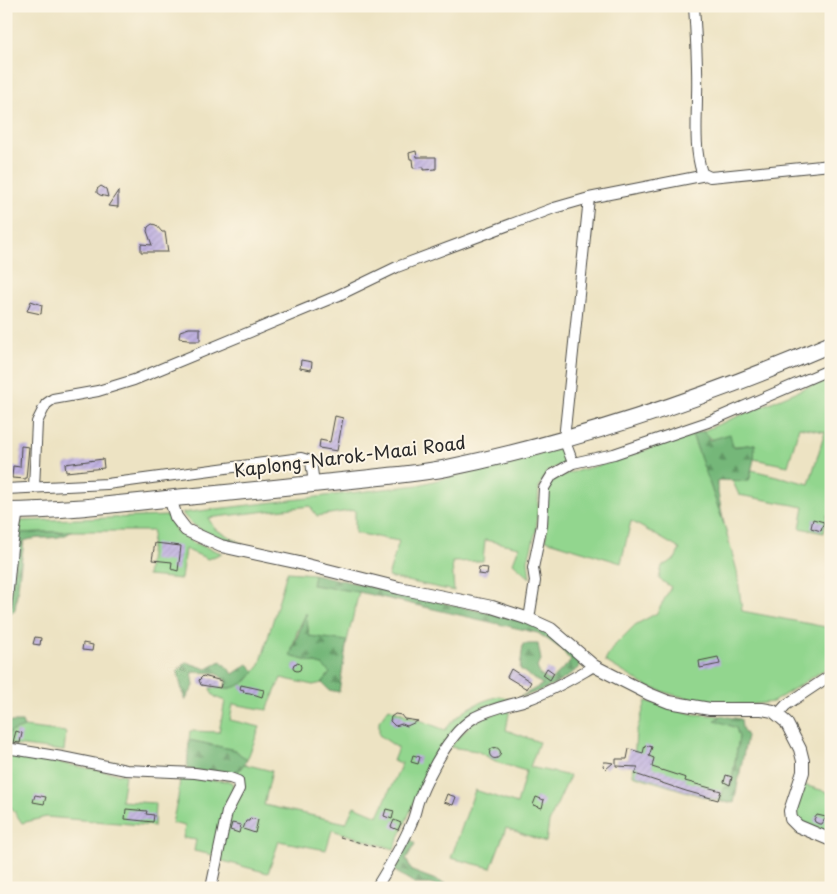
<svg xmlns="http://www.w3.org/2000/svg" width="837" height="894" viewBox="0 0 837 894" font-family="'Playpen Sans',sans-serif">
<defs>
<pattern id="forest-firs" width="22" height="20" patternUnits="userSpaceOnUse" patternTransform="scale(1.25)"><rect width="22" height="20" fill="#75b779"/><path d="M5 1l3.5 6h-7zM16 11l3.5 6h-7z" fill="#609563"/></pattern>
<pattern id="building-hatch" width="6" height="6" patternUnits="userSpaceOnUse" patternTransform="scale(1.25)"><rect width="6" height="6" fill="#bfb1e1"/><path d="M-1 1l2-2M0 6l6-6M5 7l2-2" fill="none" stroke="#a498c1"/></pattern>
</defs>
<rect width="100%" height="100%" fill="#fcf5e5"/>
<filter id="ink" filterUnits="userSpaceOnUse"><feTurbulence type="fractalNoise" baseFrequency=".02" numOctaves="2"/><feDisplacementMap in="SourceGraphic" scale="10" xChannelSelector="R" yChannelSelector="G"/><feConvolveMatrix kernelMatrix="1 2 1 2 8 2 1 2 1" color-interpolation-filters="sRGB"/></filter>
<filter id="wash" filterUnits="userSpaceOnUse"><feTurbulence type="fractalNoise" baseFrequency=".0096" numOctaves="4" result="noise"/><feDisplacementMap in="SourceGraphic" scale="20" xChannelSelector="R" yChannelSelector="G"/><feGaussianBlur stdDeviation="1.12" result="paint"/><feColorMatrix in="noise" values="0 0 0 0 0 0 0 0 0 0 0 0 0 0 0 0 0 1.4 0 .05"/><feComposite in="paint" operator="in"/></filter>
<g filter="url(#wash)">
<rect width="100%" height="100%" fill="#ede3c3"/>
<!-- grass -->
<path fill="#92d68e" stroke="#5e805c" d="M831,377V515H827L824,533L800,528L804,507L739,495L732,480L749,481L752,470L809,484L825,432L799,427L788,466L754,459L755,444C734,447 718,449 703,431Z
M692,434L724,524L737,571L742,611L831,628V653L827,668L773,702L747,705H723L674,695L648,687L605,661L613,647L635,625L657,613L671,587L659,579L662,566L675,559L680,549L631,521L621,563L546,540L547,489L554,479L569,473L608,463Z
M561,448L566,462L548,471L539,487L536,531L528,560L530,578L513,563L519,547L485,540L483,561L452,562L454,591L388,577L399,541L355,533V510L317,516L310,506L208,518L215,529L243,544C218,536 198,534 182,513L418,485Z
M168,516L176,531L194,543L222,553L208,559L185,549L181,579L147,576L153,531H72L18,533L21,521Z
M287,572L314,574L313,585L359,592L347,641L309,636L306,614L297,632L290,656L322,665L330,673L322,683L313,685L281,678L267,710L233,704L230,720L260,727L247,760L235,750L189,740L190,731L219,732L225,701C217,698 212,697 210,688H231L247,681L260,665Z
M6,666H9L8,722L6,728Z
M499,696L510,699L483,707L468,716L429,768L394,849L332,830L326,850L279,841L268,873L219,860L230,812L244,789L234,776L244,764L272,771L264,805L346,823L354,806L378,816L402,763L393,761L398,748L379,735V721L389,708L445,730C462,710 475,703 499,696Z
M646,701L693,714L722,716L716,719L736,728L739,737L731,786L723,788L721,802L633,775L636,733Z
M510,708L506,730L539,742L530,767L570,776L549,822L546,842L506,828L491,868L451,858L475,790L517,804L526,771L499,763L477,751L450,747L473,722Z
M24,727L66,732L64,751L7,744L11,731Z
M6,753L125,775L121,801L155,803L154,826L46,817L22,823L11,807L6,806Z
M180,778L228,781L233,784V790L213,855L194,851L196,840L183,838L185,826L172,823L178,798Z
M804,785L831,793V834L798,821L795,814Z"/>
<!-- forest -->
<path fill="url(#forest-firs)" stroke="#507152" d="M703,431L710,440L730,434L733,447L755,444L754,459L749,481L718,480V493L724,524L692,434Z
M72,531C60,542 39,535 24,541L15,610L8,615L18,533Z
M314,574L529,622C549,634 570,643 581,665C565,682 543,691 520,697L543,684L535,680L520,669L523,644H538L541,660L537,667L540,675L550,681L571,661L560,648L538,633L359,592L312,585Z
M306,613L309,636L347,641L339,692L329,690L322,683L330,673L322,665L290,656Z
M221,661L233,674L248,664L255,671C248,681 238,689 225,688L226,681L216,673L192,672L194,686L185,701L177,671L186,662L207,669Z
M722,716L741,719L742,728L747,736L734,803L721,802L723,788L731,786L739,737L736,728L715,720Z
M9,722H22L24,727L11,732L7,744L6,728Z
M189,740L235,750L247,760L234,776L187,769Z
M410,838L415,844L406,859L412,871L457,888H439L434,884H416L393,870Z"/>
<g id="blocks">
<!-- building -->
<path fill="url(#building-hatch)" d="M416,151L417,157H436V169L424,170V167L413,168L412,159H410L409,153Z
M101,186L106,189L108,197L100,195L97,193V189Z
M118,191V207L108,206Z
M152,224L156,225L162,232H165L168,252H141V244L152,245L147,231L148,227Z
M31,301L42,305L41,314L27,311Z
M189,328H200V341H189L188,339L179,338L180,331Z
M301,360L312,362L311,370L300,368Z
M335,416L343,418L337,451L319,448L320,440L330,442Z
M21,446L29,447L26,479L12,478L13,466L20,467Z
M103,459L104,468L66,472L65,464Z
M813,519L824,522L821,531L811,528Z
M155,543L181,546L178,571L171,569L172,562L152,560Z
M479,567L488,568L487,575L478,574Z
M35,637L41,638L40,645L33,644Z
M83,643L93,645L92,651L82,650Z
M718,657L720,664L700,668L699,661Z
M293 667a4 4 0 1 1 8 0a4 4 0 1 1-8 0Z
M547,668L554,673L550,680L543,675Z
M511,669L531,682L527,689L507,677Z
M203,676L222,681L220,688L201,685L199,680Z
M241,685L264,690L262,697L250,693L243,692L244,690L240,689Z
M395,714L401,715L404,719L418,721L407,726L402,724L395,726L390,721L391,717Z
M16,731L22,733L20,743L13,742Z
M645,745L652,747L649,756L654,758L652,767L686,778L685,781L721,791L718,800L686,791L635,774L638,767L616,766V759H627L629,749L643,753Z
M489.5 753a5.5 5.5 0 1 1 11 0a5.5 5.5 0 1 1-11 0Z
M413,755L420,757L418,764L411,762Z
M604,762H607L613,763L606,769L603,766Z
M726,775L732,777L730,785L724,782Z
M447,794L456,797L453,805L444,802Z
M35,795L46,797L44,804L33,802Z
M536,797L544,800L542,808L533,805Z
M126,809L147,811L146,814L154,815L153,822L125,819Z
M386,809L394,811L392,819L384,816Z
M817,815L826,817L822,824H819L815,822L814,819Z
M250,818L258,820L255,833L243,829L246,821H249Z
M394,820L401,823L398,830L391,827Z
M232,823L241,825L239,833L230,830Z"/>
</g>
</g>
<g filter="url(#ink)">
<use href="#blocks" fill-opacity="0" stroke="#484742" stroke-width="1"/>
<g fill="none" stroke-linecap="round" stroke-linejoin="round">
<!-- minor casing -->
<g stroke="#484742" stroke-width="12">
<path id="minor" d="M694,6C696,36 698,66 697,96C697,121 694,148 702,173L710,177L721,176L831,165
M573,463L564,439L589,198
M34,488L37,422L46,404L53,399L98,391L134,380L337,296L397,267L554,208L589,198L706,175
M6,489L107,484L301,458L311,461L314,484
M6,610L12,547L18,511
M529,619L535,581L533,568L542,525L544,488L552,475L573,463L614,454L708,422L831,369
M778,714L786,705L831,675
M6,748L62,757L126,770L195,773L230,778L238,781L239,789L227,812L211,888
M376,888C389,867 402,846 411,824C415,816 416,807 419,799C430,772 450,732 475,717C492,708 511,705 529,699C552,691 573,678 594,666"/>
</g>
<!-- tertiary casing -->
<g stroke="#484742" stroke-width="14">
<path id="tertiary" d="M170,498L176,517L186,530L221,546L295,562L399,588L492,607L529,619L551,629L594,666L649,694L669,702L710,709H762L773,711L786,722L800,749L803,761V772L790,811L791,819L798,826L831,840"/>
</g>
<!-- trunk casing -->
<g stroke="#484742" stroke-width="18">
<path id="trunk" d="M6,511C73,511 139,501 206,495C261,489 316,484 371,478C396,475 422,473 447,468C578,441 708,397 831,344"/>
</g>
<!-- path -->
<path stroke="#484742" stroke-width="1" stroke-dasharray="4 4" stroke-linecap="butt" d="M340,837L386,850"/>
<!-- minor -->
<use href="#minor" stroke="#fff" stroke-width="10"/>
<!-- tertiary -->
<use href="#tertiary" stroke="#fff" stroke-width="12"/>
<!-- trunk -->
<use href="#trunk" stroke="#fff" stroke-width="16"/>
</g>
</g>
<g text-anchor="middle" stroke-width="4" stroke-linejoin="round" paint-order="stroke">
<!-- street labels -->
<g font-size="18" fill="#2b2b2b" stroke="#fcf5e5">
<text transform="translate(350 457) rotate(-7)" y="6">Kaplong-Narok-Maai Road</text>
</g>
</g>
<!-- margin -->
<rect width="837" height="894" fill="none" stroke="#fcf5e5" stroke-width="25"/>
</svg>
